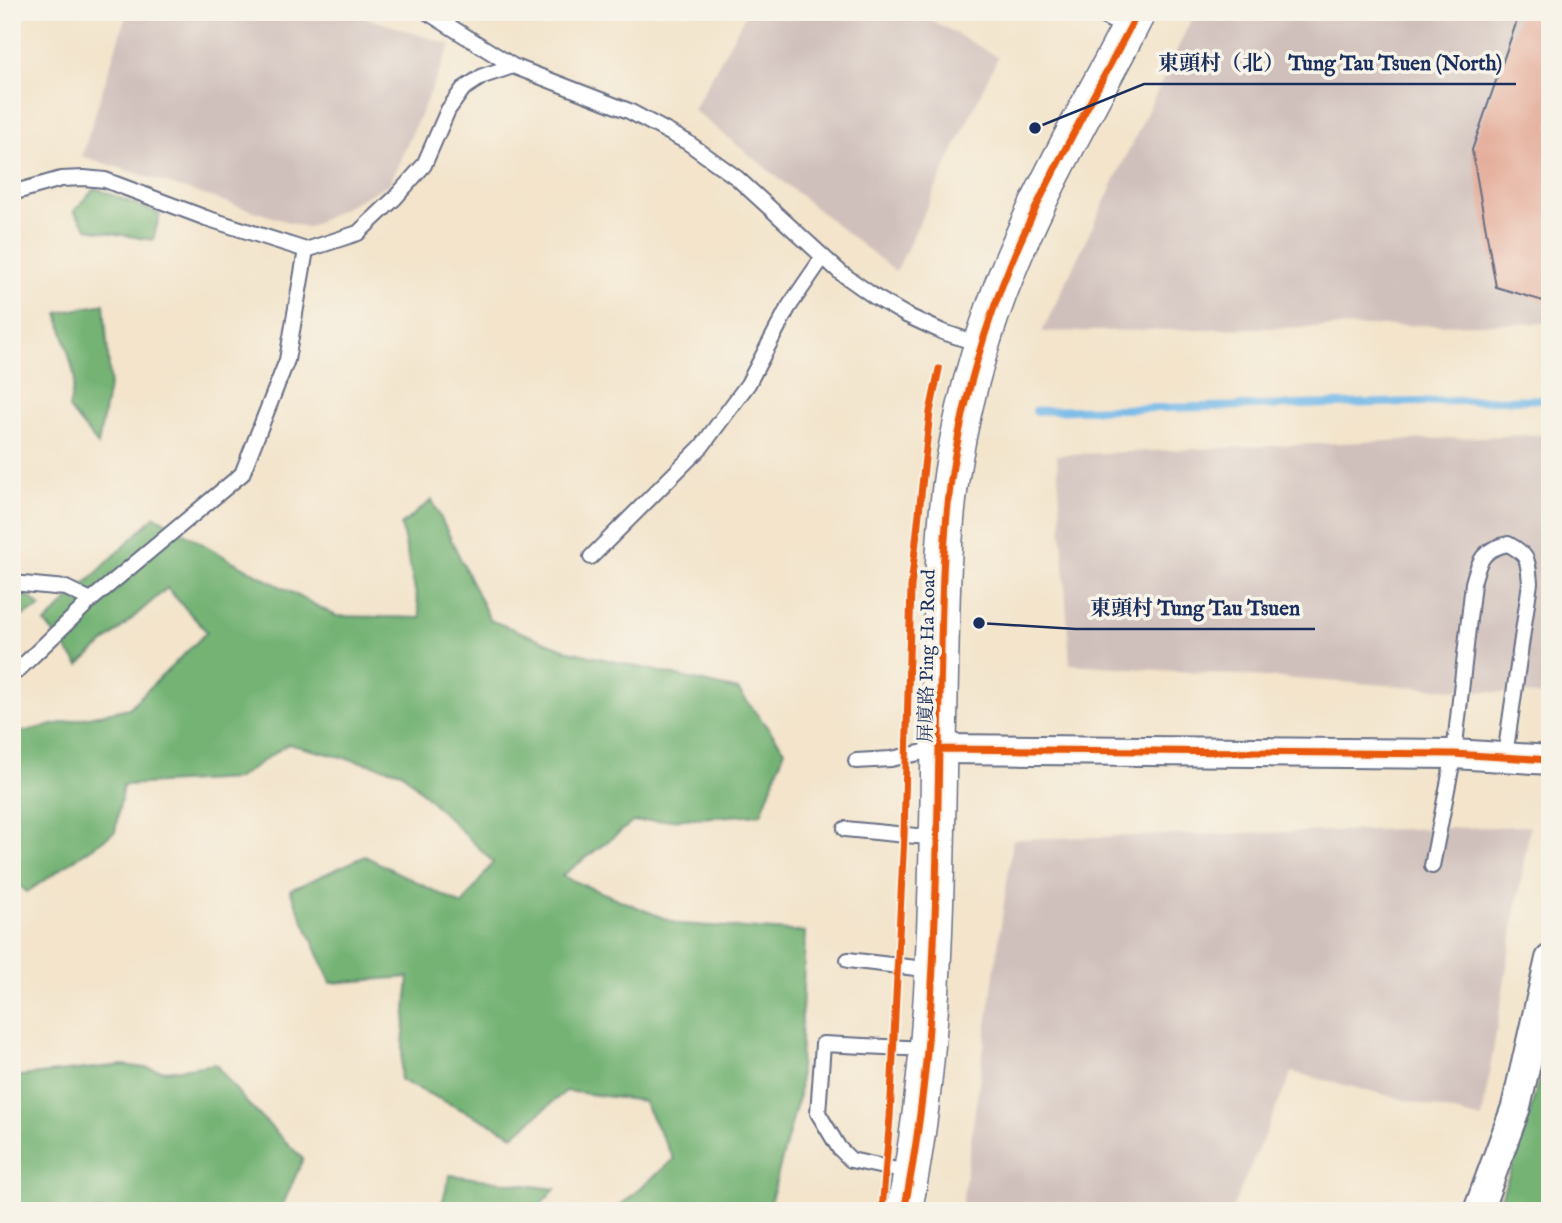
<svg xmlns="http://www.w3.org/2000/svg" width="1562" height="1223" viewBox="0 0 1562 1223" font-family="'IM FELL English','Noto Serif SC',serif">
<rect width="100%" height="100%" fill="#f7f3e8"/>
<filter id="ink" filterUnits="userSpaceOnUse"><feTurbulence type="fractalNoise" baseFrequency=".0143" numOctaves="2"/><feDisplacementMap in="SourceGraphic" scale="14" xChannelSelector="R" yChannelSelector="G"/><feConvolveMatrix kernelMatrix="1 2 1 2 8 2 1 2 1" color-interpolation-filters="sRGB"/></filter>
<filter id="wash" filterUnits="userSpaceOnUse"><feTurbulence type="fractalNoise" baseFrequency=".00686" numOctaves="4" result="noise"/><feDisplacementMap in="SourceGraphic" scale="28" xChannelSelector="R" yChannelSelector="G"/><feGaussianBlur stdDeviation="1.57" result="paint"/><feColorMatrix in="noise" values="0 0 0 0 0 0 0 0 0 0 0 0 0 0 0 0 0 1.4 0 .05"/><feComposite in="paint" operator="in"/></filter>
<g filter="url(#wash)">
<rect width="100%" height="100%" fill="#f3e4cb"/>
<!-- industrial -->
<path fill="#d0c0bb" d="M127,12H349L451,45L390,183L307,228L82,156Z
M747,12H917L998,57L896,272L693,110Z
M1195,12H1550V323L1042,332Z
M1550,434V696L1070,664L1057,455Z
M1530,826L1482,1119L1292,1072L1231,1211H961L1013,839Z"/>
<!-- forest -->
<path fill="#75b374" stroke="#487169" stroke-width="2" d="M95,188L160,214L153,240L88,229L74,211Z
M104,304L110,381L98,445L69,409L75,378L58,313Z
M432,500L490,620L569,651L738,690L785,750L761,814L633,822L562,876L678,924L805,932L799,1095L768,1211H614L674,1159L643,1101L566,1091L514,1135L400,1080L409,977L331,983L290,890L365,856L462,905L493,862L402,772L288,744L236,779L123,785L115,832L27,892L12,879V734L129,708L207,632L167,588L79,665L45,623L155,516L232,561L336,616L421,618L401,525Z
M12,583L41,607L12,621Z
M1550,1038V1211H1496L1524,1134Z
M215,1064L245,1101L303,1159L280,1211H12V1077L123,1065L167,1071Z
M450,1175L555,1189L535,1211H440Z"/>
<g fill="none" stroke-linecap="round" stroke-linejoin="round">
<!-- stream -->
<path stroke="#71b7e8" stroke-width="8" d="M1036,411L1550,399"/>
</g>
<g id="blocks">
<!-- building -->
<path fill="#e3a693" d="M1520,12H1550V303L1496,287L1472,150Z"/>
</g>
</g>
<g filter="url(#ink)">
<use href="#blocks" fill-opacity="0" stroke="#676e84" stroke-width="2"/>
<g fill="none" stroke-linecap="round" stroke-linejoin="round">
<!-- service casing -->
<g stroke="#676e84" stroke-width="18">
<path id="service" d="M427,12L513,66L629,111L687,142L737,178L841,273L875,297L906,315L943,332L982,345
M1094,12L1129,29
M12,193L61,179L84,178L105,180L206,218L306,250L358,233L394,199L424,165L448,110L463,89L483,76L513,66
M591,557L702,446L748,384L788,308L823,257
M12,583L66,588L91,600
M17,671L91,600L242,474L287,360L306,250
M856,761L891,759L938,749
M845,829L937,838
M1432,866L1454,754L1473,583C1479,560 1483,549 1508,544C1529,555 1528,561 1530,583L1505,756
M848,960L933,970
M911,1173L851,1160L839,1148L818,1113L823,1044L926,1049"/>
</g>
<!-- minor casing -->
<g stroke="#676e84" stroke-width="32">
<path id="minor" d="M939,749L1454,754L1550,760
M1478,1211L1516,1107L1550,959"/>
</g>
<!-- tertiary casing -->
<g stroke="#676e84" stroke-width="38">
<path id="tertiary" d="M904,1211C939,1041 936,868 940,696C942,617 941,537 954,460C966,392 985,326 1011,263C1047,177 1095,95 1138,12"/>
</g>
<!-- service -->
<use href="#service" stroke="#fff" stroke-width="14"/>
<!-- minor -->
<use href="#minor" stroke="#fff" stroke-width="28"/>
<!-- tertiary -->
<use href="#tertiary" stroke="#fff" stroke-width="35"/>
<!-- cycleway casing -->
<g stroke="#f7f3e8" stroke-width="11">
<path id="cycleway" d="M939,749L1454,754L1550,760
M882,1211L890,1117L904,835L911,587L930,412L939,369
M904,1211C939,1041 936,868 940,696C942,617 941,537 954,460C966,392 985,326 1011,263C1047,177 1095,95 1138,12"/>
</g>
<!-- cycleway -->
<use href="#cycleway" stroke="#e8590c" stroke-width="7"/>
</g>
</g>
<g text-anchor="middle" stroke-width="7" stroke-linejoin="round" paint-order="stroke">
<!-- street labels -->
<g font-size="19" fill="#1b2f5e" stroke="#f7f3e8">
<text transform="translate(926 656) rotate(-89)" y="7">屏廈路 Ping Ha Road</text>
</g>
</g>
<!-- callouts -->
<path fill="none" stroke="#1b2f5e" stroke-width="2.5" d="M1035 128L1144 84H1516M979 623L1076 629H1315"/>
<g fill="#1b2f5e" stroke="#f7f3e8" stroke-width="2.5">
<circle cx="1035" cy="128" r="7"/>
<circle cx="979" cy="623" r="7"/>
</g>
<g font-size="21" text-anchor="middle" font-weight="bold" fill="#1b2f5e" stroke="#f7f3e8" stroke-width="7" stroke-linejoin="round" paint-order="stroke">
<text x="1330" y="70">東頭村（北） Tung Tau Tsuen (North)</text>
<text x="1195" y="615">東頭村 Tung Tau Tsuen</text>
</g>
<!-- margin -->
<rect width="1562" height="1223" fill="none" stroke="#f7f3e8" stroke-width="42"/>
</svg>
